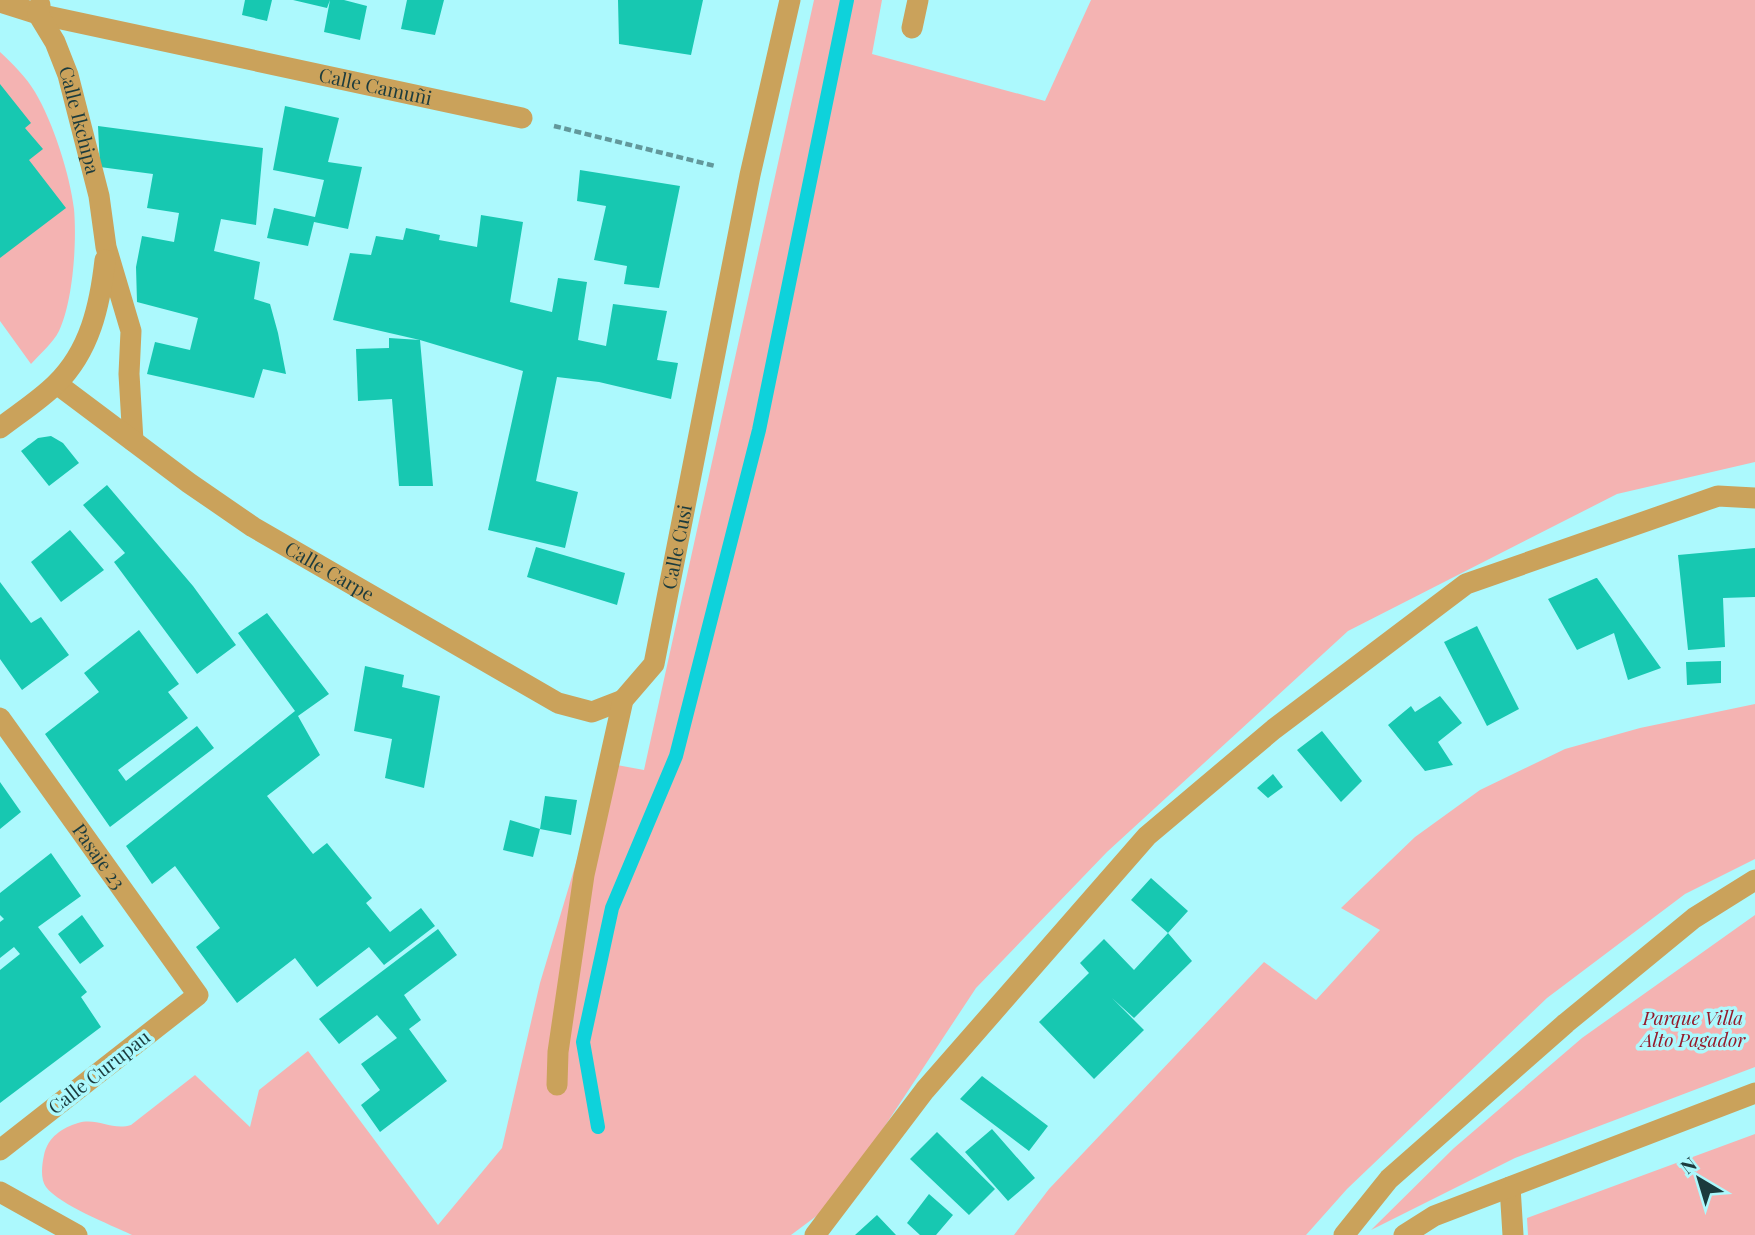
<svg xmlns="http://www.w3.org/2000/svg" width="1755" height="1235" viewBox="0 0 1755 1235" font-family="'Playfair Display',serif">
<rect width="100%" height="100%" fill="#acf9fd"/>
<!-- green -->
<path fill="#f4b3b2" d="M814,0H882L872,54L1045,101L1091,0H1755V462L1617,494L1348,631L1107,852L976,988L834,1203L791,1235H132C109,1224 60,1205 46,1187C40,1179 42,1164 44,1155C48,1137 62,1128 78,1123C97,1117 112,1131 131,1125L195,1075L250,1127L259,1090L308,1051L438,1225L502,1148L540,983L606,763L644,770Z
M0,52C13,64 26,77 35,92C53,122 70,175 74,209C77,242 73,302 59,331C53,343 40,354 31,364L0,321Z
M1755,704V859L1685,894L1547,998L1347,1189L1306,1235H1014L1049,1189L1264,962L1316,1000L1380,930L1341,908L1415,837L1480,790L1565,749L1640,728Z
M1755,915V1067L1515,1158L1371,1230L1454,1148L1582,1038Z
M1755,1134V1235H1528L1527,1218Z"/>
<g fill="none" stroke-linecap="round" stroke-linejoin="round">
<!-- stream -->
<path stroke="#0ed2db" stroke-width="14" d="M598,1127L583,1042L612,908L676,756L759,430L847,0"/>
</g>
<!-- building -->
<path fill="#17c8b1" d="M245,0H272L267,21L242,15Z
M293,0H330L327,8Z
M330,0H344L367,6L360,40L324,32Z
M407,0H444L435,35L401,29Z
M618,0H703L691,55L619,44Z
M0,84L31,123L25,128L43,149L29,160L66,208L0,258Z
M285,106L339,118L328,162L362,167L348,229L314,222L308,246L267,238L274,208L315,217L324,180L273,170Z
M98,126L263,148L256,225L221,219L214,251L260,262L254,299L270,304L278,333L286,374L263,369L254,398L147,374L155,342L190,350L198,318L137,302L136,267L142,236L174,242L179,213L147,208L153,174L100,167Z
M580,170L680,186L659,288L624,284L627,266L594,260L606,206L577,201Z
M481,215L523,222L510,302L552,312L558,278L587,282L578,340L606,346L613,304L667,311L657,360L678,363L671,399L599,382L557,377L536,481L578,492L565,548L488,530L523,371L420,340L433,486H399L392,399L358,401L356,349L389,348V338L420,340L333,320L350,253L371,255L376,236L403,240L406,228L440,235L439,240L477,247Z
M51,436L63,443L79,463L49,486L21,451L38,438Z
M107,485L193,586L236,645L197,674L114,562L125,553L83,505Z
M70,530L104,570L61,602L31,562Z
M536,547L625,573L617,605L527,577Z
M1755,548V597L1723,598L1725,647L1688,650L1678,555Z
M1596,578H1597L1661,668L1628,680L1614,633L1577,650L1548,599Z
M0,582L31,623L41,617L69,655L22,690L0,659Z
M267,613L329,694L298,716L320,755L267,796L313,854L327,843L372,898L366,903L390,932L421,908L435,926L384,965L369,947L317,987L295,958L237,1003L196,947L220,928L175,866L152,884L126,846L295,711L238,633Z
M1477,626L1519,709L1487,726L1444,642Z
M139,630L179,684L168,692L188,718L118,770L126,781L197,726L214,748L110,827L45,734L99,692L84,673Z
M1721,661V683L1687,685L1686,662Z
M365,666L404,675L402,687L440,696L424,788L385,778L392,739L354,731Z
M1440,696L1462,723L1438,742L1453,765L1425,771L1388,725L1411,706L1415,712Z
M1322,731L1362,781L1341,802L1297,750Z
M1273,774L1283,787L1268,798L1257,788Z
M0,782L21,812L0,829Z
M545,796L577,800L571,835L540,829Z
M510,820L540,829L533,857L503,850Z
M51,853L81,896L38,927L87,992L81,997L101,1027L0,1103V970L20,954L14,947L0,958V922L4,919L0,915V893Z
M1151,878L1188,911L1168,933L1131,900Z
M82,915L104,946L80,964L58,934Z
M438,929L457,955L404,995L421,1020L409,1029L447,1081L380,1132L361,1105L380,1090L361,1064L397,1038L377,1015L339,1044L319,1019Z
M1168,933L1192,961L1134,1018L1112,998L1144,1030L1094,1079L1039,1022L1089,973L1080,963L1104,939L1134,970Z
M982,1076L1048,1126L1029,1151L960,1099Z
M992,1129L1035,1178L1008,1201L965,1152Z
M937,1132L995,1189L969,1215L910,1159Z
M929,1194L953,1215L936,1235H920L907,1223Z
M877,1215L896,1235H855Z"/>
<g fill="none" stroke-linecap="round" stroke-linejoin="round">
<!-- path -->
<path stroke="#62989b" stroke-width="4.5" stroke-dasharray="7 3.5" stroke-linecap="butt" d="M554,126L715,166"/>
<!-- minor -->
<g stroke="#caa25b" stroke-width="21">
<path id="s1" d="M0,2L38,14L522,118"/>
<path id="s2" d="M40,5L38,14L55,42L68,75L99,196L106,247L131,331L129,374L133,441"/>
<path d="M912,28L918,0"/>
<path id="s3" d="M57,384L189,483L253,527L558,703L592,712L623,700"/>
<path d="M0,428C18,414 40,400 56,384C90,351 100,305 105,260"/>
<path id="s4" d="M0,718L198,995L0,1150"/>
<path id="s5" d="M557,1085L558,1052L584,875L623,700L654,664L750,175L790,0"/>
<path d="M1510,1187L1513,1235"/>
<path d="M0,1192L77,1235"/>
<path d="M815,1235L925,1090L1147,836L1274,729L1466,584L1718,496L1755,498"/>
<path d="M1344,1235L1389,1179L1566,1023L1694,918L1755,880"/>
<path d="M1404,1235L1434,1216L1755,1093"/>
</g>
</g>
<g text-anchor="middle" stroke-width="7" stroke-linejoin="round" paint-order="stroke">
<!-- street labels -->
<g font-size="19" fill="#1b3b3d" stroke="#acf9fd">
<text dy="7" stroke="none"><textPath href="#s1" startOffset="385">Calle Camuñi</textPath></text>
<text dy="7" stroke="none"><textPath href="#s2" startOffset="124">Calle Ikchipa</textPath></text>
<text dy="7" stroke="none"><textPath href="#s5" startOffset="558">Calle Cusi</textPath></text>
<text dy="7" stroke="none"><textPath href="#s3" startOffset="331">Calle Carpe</textPath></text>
<text dy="7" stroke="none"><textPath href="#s4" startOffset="170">Pasaje 23</textPath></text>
<text transform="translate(99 1072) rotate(-38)" y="7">Calle Curupau</text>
</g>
<!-- park labels -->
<g font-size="19" font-style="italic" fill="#951a2b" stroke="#acf9fd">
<text x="1693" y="1025">Parque Villa<tspan x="1693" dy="22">Alto Pagador</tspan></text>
</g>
</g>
<!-- north arrow -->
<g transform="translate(1699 1179) rotate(322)" stroke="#acf9fd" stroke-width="5" paint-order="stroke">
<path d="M0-5L12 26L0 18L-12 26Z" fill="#1b3b3d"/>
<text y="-10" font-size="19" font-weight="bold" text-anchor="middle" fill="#1b3b3d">N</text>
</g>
</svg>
